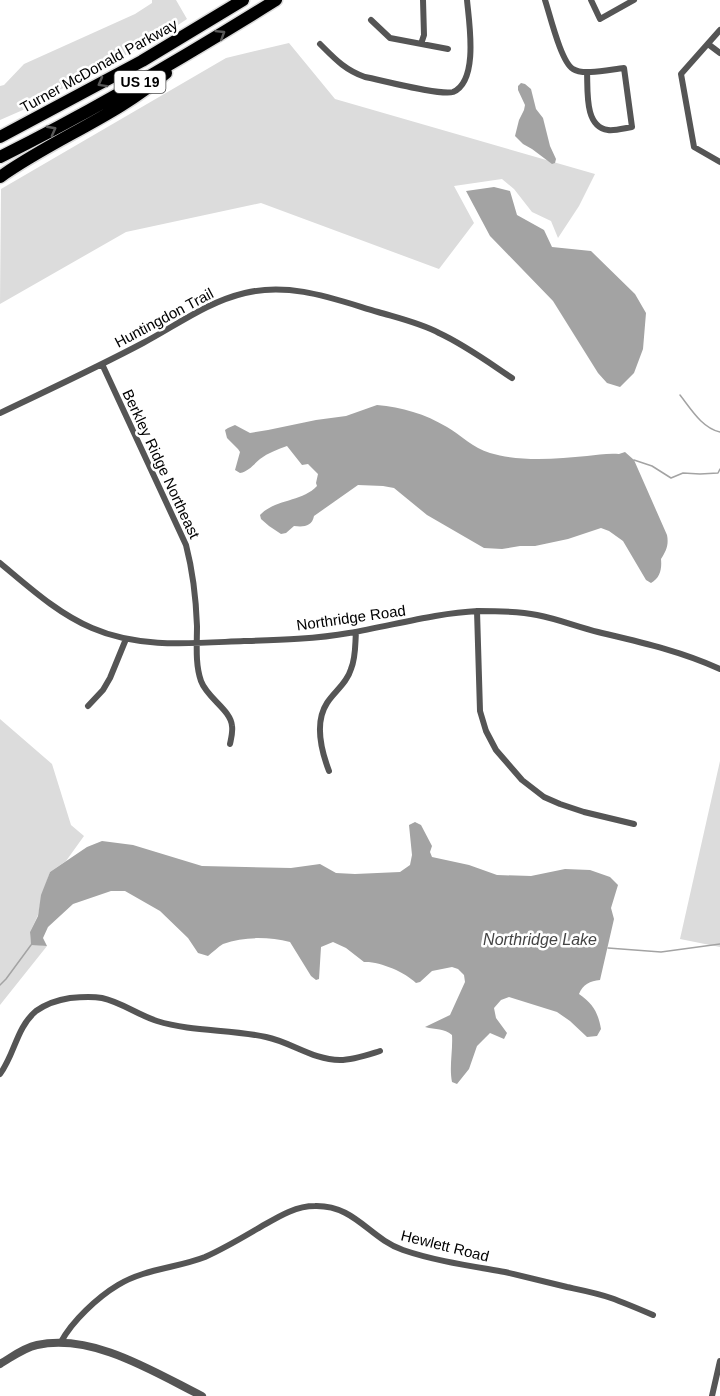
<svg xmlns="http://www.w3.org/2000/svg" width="720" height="1396" viewBox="0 0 720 1396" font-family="Arial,sans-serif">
<rect width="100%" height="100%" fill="#fff"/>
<!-- green -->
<path fill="#dcdcdc" d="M152,0H176L187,19L160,37L74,82L32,106L0,120V86L4,85L24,64L135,14L152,3Z
M289,43L335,99L595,174L579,206L558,238L551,221L532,212L514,189L502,179L454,186L474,223L439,269L261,203L126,232L0,304L1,189L226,58Z
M0,719L52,764L71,825L84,836L66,861L50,872L42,895L38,915L30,932L31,944L47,946L0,1005Z
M720,761V947L680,939Z"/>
<!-- water -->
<path fill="#a3a3a3" d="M521,83L525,84L531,89L536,109L543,118L550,146L556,159L555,163L552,164L532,149L523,144L515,136L519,120L524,110L525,105L518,90V86Z
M494,187L510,191L517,215L544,230L552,247L591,251L635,294L646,313L643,349L634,373L620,387L607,383L598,373L553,301L490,236L466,191Z
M377,405C402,407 425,414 447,427C461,435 473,448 490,453C521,462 556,459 587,456C598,455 608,453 619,454L625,452L634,460L667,535C669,545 666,551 661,559C662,569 660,578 651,583L646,580L623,541L609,531L601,528L568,539L535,546H520L502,549L484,548L427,515L394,488L383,486L358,485L314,516C312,527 303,527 294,526L286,533L281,534L269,526L261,519L260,515C275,499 302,502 317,486L316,483L318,474L308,464L302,465L287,446C278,449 268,453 260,459C253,465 249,471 240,473L235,470L240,452L238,449L227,438L225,430L228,428L235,425L250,433L268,430L316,420L346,416Z
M415,822L421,825L432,846L430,852L432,857L469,865L497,875L531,876L565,869L590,870L610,877L618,885L611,908L614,919L600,980C590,981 583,984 579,994C593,1004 598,1012 601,1029L597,1036L587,1037L570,1021L557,1012L509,997L501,1000L494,1008L496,1018L507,1033L504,1039L490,1033L477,1046L469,1069L457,1084L452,1082C449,1067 453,1051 452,1035C444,1028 436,1030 425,1027L450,1015L465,982L464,975L458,969L452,967L432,971L420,982L416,983C405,972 379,961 364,962L346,948L333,942L321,947L319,979L316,980L311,976L290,942C269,937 245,936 223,944C218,947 213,952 208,956L198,953L188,938L160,911L125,891H111L73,904L48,927L43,938L47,946L31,945L30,932L38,916L41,895L50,872L87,847L102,841L133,845L202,866L291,868L320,864L336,873L355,874L400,872L410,865L412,855L409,825Z"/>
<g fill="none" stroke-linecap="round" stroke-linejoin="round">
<!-- stream -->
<path stroke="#a3a3a3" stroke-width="1.5" d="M680,395C691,409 702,428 720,432
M634,460L652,466L671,478L683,473L700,474L718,473L720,469
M608,948L661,952L720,944
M0,985L6,979L31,945"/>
<!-- motorway casing -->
<g stroke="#dbdbdb" stroke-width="15">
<path id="motorway" d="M0,137L142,61L243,0
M0,157C95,110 186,56 276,0
M0,177C53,139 117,116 166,73"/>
</g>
<!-- minor -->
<path stroke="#555" stroke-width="6" d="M545,0C550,15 561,62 573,69C583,76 612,69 624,68L632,127C625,128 615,131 608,130C584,127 588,90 587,72
M591,0L600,19L634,0
M371,20L390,38L448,49
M720,30L681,74L694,147L720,162
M320,44C335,59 345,70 365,77C381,80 441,96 453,92C479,81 469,22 467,0
M421,44L424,35L423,0
M708,44L720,53
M102,364L186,545C193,572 196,598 197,626C197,644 195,664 201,681C207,698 231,710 232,726C233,732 231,739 230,744
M0,413C48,390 96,368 143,343C177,325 207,302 245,293C291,282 334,299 378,312C398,318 420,323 439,333C465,345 488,362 512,378
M0,563C29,587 57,613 92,628C140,649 194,643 244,641C277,640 316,639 349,633C391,626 435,613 478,611C498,611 518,611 537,615C558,619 578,627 598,632C640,642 681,651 720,669
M477,611L480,711L486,731L496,750L522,780L544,797L560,804L584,812L634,824
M88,706L103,690L110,678L126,639
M329,771C321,750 314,723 327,703C335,691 347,683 351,669C356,657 355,644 356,632
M0,1074C15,1054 16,1028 36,1011C46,1004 57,1000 70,998C80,997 91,996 102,998C121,1002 138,1015 157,1021C192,1032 230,1029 266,1037C291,1042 313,1060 340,1060C353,1060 367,1055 380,1051
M61,1342C72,1321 98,1297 118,1285C144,1269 177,1268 205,1257C223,1249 240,1239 257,1229C275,1219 293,1206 315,1206C355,1205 369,1238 403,1250C435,1261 471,1266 505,1272C525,1277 546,1282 567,1287C581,1290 597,1293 611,1298C625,1303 639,1309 653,1315
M712,1396L720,1361"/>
<!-- tertiary -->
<path stroke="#555" stroke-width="8" d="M0,1364C12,1357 23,1348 37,1345C93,1333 154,1372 202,1396"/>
<!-- motorway -->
<use href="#motorway" stroke="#000" stroke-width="12"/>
</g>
<!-- one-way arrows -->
<defs><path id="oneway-chevron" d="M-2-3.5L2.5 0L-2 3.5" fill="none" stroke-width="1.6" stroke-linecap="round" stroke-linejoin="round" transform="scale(1.5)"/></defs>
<g stroke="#595959">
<use href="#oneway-chevron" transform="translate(221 34) rotate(-32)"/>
<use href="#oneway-chevron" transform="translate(102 83) rotate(151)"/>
<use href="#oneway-chevron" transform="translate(52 130) rotate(-28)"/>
</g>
<g text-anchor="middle" stroke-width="5" stroke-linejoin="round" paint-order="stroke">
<!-- shield labels -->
<rect fill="#fff" stroke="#4c4c4c" stroke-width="1.5" x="114.5" y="71" width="51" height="22" rx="4.5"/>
<g font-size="14" font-weight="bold" fill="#000">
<text x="140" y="87">US 19</text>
</g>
<!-- street labels -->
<g font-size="15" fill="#000" stroke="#fff">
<text transform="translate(99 66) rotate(-29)" y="5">Turner McDonald Parkway</text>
<text transform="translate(164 318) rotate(-28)" y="5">Huntingdon Trail</text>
<text transform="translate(161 464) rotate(65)" y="5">Berkley Ridge Northeast</text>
<text transform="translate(351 618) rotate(-8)" y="5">Northridge Road</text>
<text transform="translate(445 1246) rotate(14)" y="5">Hewlett Road</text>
</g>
<!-- water labels -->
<g font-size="16" font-style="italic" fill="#444" stroke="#fff">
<text x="540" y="945">Northridge Lake</text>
</g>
</g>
</svg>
